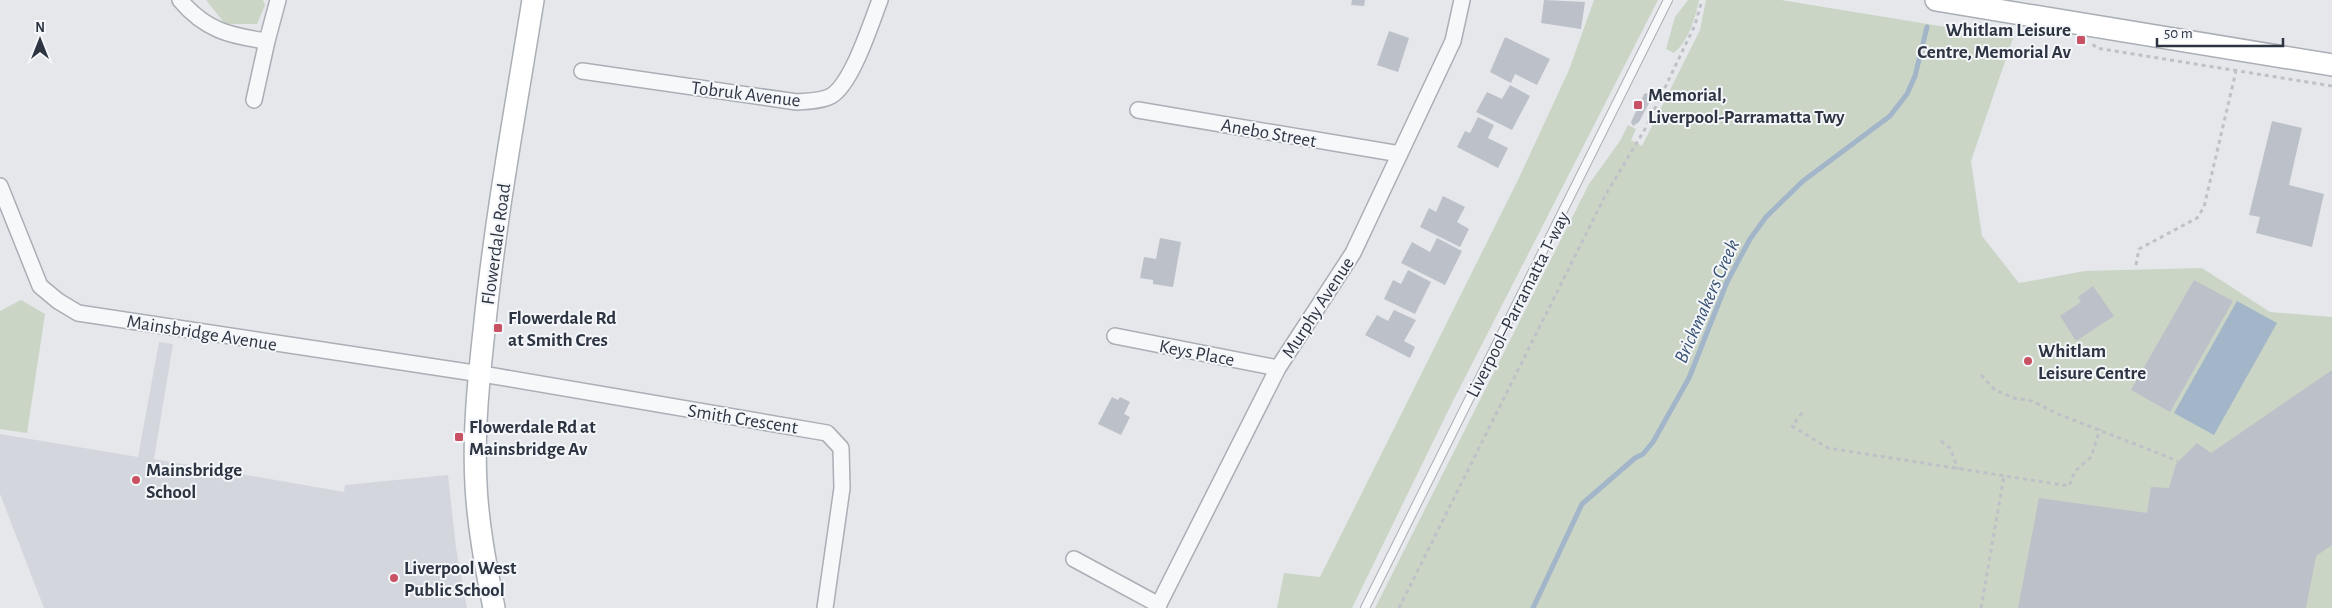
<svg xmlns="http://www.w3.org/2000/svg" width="2332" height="608" viewBox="0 0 2332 608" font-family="'Alegreya Sans',sans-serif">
<rect width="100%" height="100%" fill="#e5e7eb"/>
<!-- built -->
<path fill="#d3d6dd" d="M159,342L173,344L154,459L344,492L345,485L448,475L456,548L467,608H44L0,494V434L138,457Z"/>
<!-- green -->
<path fill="#cad5c6" d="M206,0H263L265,5L257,24H225Z
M1594,0H1658L1451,405L1352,608H1277L1284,573L1320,577L1518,180L1569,70Z
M1688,0H1699C1695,19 1689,40 1674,53L1666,49L1675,17Z
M1706,0H1781L2013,38L1971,161L1982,236L2019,283L2085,271L2202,268L2270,312L2332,317V608H1375L1589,184L1620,141L1628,125L1636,129L1631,140L1642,146L1700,30Z
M21,300L45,314L27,433L0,429V311Z"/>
<!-- water -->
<path fill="#a2b5c9" d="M2237,301L2277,323L2214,435L2174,413Z"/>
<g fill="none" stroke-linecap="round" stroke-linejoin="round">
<!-- stream -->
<path stroke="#a2b5c9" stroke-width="5" d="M1533,608L1582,504L1635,458L1643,454L1653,442L1689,378L1727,282L1750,239L1766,217L1803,181L1890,116L1907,94L1915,76L1927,27"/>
</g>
<!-- building -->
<path fill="#bcc0c8" d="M1352,0H1365L1364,6L1351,5Z
M1544,0L1585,2L1581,29L1541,23Z
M1389,31L1409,38L1398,72L1377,65Z
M1505,37L1550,59L1537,85L1515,74L1511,83L1490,72Z
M1510,85L1530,96L1512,130L1476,112L1487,92L1502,99Z
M1647,93L1649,95V103L1639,122L1633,126L1631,122L1644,94Z
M1478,117L1494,125L1488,138L1508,148L1498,168L1457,147L1465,131L1470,133Z
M2272,121L2302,128L2289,185L2324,194L2312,247L2256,233L2260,217L2249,215Z
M1443,196L1465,207L1457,222L1469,229L1460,247L1420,227L1429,208L1436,212Z
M1160,238L1181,242L1173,287L1153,284V280L1140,278L1144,257L1156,259Z
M1437,238L1462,251L1445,285L1401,263L1412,242L1430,252Z
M1408,270L1431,282L1415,314L1384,299L1393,280L1401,284Z
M2194,280L2233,301L2170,412L2131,390Z
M2093,286L2114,316L2076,341L2060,316L2081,302L2078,297Z
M1394,310L1416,320L1404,341L1415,347L1410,358L1365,335L1377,315L1388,321Z
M2332,370V545L2316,556L2306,608H2018L2039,498L2147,513L2151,487L2169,488L2176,464L2197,443L2211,453Z
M1112,397L1118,400L1120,397L1130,402L1124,414L1130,417L1121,435L1098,424Z"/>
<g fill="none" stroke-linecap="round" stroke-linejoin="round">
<!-- lane casing -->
<g stroke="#aaaeb5" stroke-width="10">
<path id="lane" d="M1365,608L1668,0"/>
</g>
<!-- street casing -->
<g stroke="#aaaeb5" stroke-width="18">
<path id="street" d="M180,0C205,30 230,36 267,41
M582,71L797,102C808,101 822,101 831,96C852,84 871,23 880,0
M254,100L267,41L278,0
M1138,110L1400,154
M0,186L40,286L58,301L78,313L494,376L827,433L841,448L842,488L825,608
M1115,336L1278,368
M1074,559L1159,605
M1157,608L1278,368L1353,253L1453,41L1462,0"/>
</g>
<!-- secondary casing -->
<g stroke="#aaaeb5" stroke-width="24">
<path id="secondary" d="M1936,0L2332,65
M494,608C486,567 478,526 476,485C473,430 479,376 485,322C496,214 516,107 533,0"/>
</g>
<!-- path -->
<path stroke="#bec1c7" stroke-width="3" stroke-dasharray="4 4" stroke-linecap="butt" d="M2093,44L2096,48L2332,86
M2136,265L2139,249L2197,218L2204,207L2236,71
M1981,375L1995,390L2014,398L2032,401L2058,414L2178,461
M1802,413L1792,426L1828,448L2069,486L2075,471L2091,457L2100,429
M1941,441L1950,448L1958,469
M1399,608L1605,196L1645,129L1695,25L1702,0
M1981,608L2004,476"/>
<!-- lane -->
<use href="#lane" stroke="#f7f8fa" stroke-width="8"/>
<!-- street -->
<use href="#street" stroke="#f7f8fa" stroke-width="15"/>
<!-- secondary -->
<use href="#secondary" stroke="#fff" stroke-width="21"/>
</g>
<!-- markers -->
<g fill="#c85264" stroke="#f4f6f9" stroke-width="2">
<rect x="2076" y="35" width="10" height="10" rx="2.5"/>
<rect x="1633" y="100" width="10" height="10" rx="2.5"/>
<rect x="493" y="323" width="10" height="10" rx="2.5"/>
<circle cx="2028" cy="361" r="5"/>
<rect x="454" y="432" width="10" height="10" rx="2.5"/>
<circle cx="136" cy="480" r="5"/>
<circle cx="394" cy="578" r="5"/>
</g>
<g text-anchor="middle" stroke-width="4" stroke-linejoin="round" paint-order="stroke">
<!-- poi labels -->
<g font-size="19" font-weight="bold" fill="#2d3543" stroke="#f4f6f9" text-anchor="start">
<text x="2071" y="36" text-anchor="end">Whitlam Leisure<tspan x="2071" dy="22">Centre, Memorial Av</tspan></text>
<text x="1648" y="101">Memorial,<tspan x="1648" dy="22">Liverpool-Parramatta Twy</tspan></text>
<text x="508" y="324">Flowerdale Rd<tspan x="508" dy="22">at Smith Cres</tspan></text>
<text x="2038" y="357">Whitlam<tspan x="2038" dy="22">Leisure Centre</tspan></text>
<text x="469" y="433">Flowerdale Rd at<tspan x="469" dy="22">Mainsbridge Av</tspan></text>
<text x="146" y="476">Mainsbridge<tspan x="146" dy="22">School</tspan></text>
<text x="404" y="574">Liverpool West<tspan x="404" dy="22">Public School</tspan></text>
</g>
<!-- street labels -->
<g font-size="19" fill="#2d3543" stroke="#f4f6f9">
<text transform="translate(746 93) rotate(7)" y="7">Tobruk Avenue</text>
<text transform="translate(1269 132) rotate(10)" y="7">Anebo Street</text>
<text transform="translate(495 244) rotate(-82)" y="7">Flowerdale Road</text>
<text transform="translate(1517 304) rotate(-63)" y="7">Liverpool–Parramatta T-way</text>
<text transform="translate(1317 307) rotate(-57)" y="7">Murphy Avenue</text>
<text transform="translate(202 332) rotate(9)" y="7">Mainsbridge Avenue</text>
<text transform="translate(1197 352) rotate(11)" y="7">Keys Place</text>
<text transform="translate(743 418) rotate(9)" y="7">Smith Crescent</text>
</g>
<!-- water labels -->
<g font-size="20" font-style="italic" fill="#395475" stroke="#f4f6f9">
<text transform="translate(1706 301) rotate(-66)" y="7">Brickmakers Creek</text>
</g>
</g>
<!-- north arrow -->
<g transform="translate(40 40)" stroke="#f4f6f9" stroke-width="4" paint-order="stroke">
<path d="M0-4L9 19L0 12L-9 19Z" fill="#2d3543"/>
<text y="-8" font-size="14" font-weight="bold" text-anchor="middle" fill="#2d3543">N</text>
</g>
<!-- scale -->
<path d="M2157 38v8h126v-8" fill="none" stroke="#2d3543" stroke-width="2.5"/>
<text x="2164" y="38" font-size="15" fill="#2d3543" stroke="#f4f6f9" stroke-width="4" paint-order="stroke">50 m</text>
</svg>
